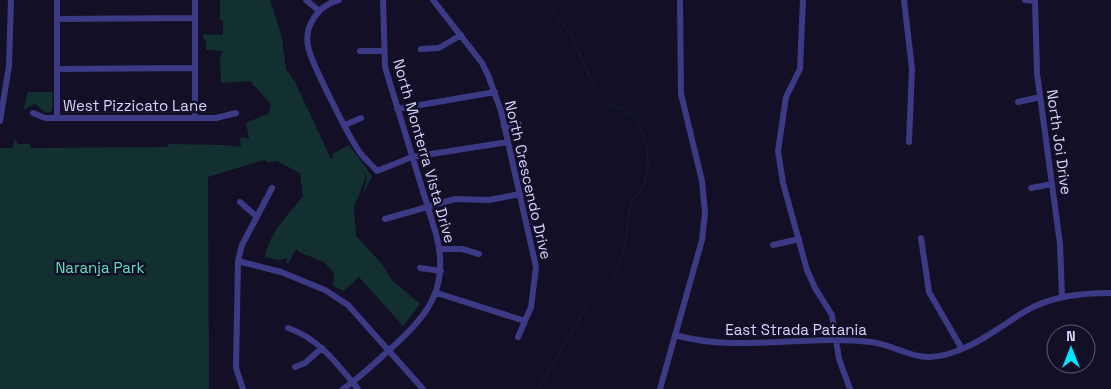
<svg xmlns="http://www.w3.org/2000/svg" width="1111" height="389" viewBox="0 0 1111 389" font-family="'Space Grotesk',sans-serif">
<rect width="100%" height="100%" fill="#130f26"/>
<!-- green -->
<path fill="#12302f" d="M220,0H270L282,38L286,69L295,82L331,159L333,158L332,154L349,145L372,176L363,194L367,177L360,167L366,177L354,207L356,236L381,263L392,280L420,304L403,326L359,277L344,291L333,286L334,273L324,262L299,252L296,249L288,264L286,263L287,258L278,260L265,257C269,233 289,214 303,196L300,173L277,161L267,162L264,160L208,177L209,389H0V148H12L15,139L18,144H30L31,148L167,147L168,144L225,145L241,147L240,137L249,139L246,123L269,113L271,104L250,81L221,83L220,57L223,51L206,50V42L203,36V34L223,35V20H220Z
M28,92H53L52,111L46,113L35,104L23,110Z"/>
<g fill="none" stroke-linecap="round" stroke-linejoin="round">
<!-- stream -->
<path stroke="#0c2248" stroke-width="1" d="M539,0L548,7L571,34L594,87L607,102L635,116C649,142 657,179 631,201L625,245L615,277L589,302L539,389"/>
<!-- minor -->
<path stroke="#3d3a85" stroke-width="6" d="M57,0V118
M195,0V118
M306,0L319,11
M339,0C319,5 304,25 308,46C310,61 351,141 361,154C366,160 372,165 377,171L412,157L508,142
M433,0L482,63L488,75L501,111L536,267L531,307L518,337
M803,0L800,69L786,97L778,151L783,183L807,270L815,288L832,315L839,359L850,389
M904,0L912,69L909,142
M1025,0L1035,1L1037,73L1060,244L1062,296
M57,19L195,18
M421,49L439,48L461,35
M360,51H383
M57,69L195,68
M1018,102L1040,97
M397,109L495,92
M33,113L45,118H216L236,113
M0,121L9,66L11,0
M345,125L361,118
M504,127L519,124
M1031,188L1052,184
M240,202L256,216
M385,219L455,199L489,200L520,194
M921,238L929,292L962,349
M773,245L799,239
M440,249H462L479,254
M238,261L281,272L325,290L348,305L423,389
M420,268L441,271
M437,293L525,321
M288,328C320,339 337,364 358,389
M675,335C738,353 806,334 871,342C901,346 916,365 951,353C979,344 1000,327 1024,312C1050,296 1081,293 1111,293
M295,367L305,363L322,348
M243,389L236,368L238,261L242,245L272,188
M343,389C359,378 373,365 387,352C426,317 451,290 436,234L385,67L383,0
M660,389L702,240L705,213L702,181L681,94L680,0"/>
</g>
<g text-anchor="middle" stroke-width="5" stroke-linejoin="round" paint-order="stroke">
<!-- street labels -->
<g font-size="15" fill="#d9d4ff" stroke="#130f26">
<text x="135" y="111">West Pizzicato Lane</text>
<text transform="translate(1059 142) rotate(82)" y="5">North Joi Drive</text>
<text transform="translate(424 151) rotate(74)" y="5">North Monterra Vista Drive</text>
<text transform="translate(528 180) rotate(77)" y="5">North Crescendo Drive</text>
<text x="796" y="335">East Strada Patania</text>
</g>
<!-- park labels -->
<g font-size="15" fill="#5fe0c0" stroke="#130f26">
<text x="100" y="273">Naranja Park</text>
</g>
</g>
<!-- north arrow -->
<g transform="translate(1071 349)"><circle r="24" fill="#130f26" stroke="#625e7d"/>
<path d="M0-4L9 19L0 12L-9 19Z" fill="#00e5ff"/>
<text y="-8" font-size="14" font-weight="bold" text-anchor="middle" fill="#d9d4ff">N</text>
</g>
</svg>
